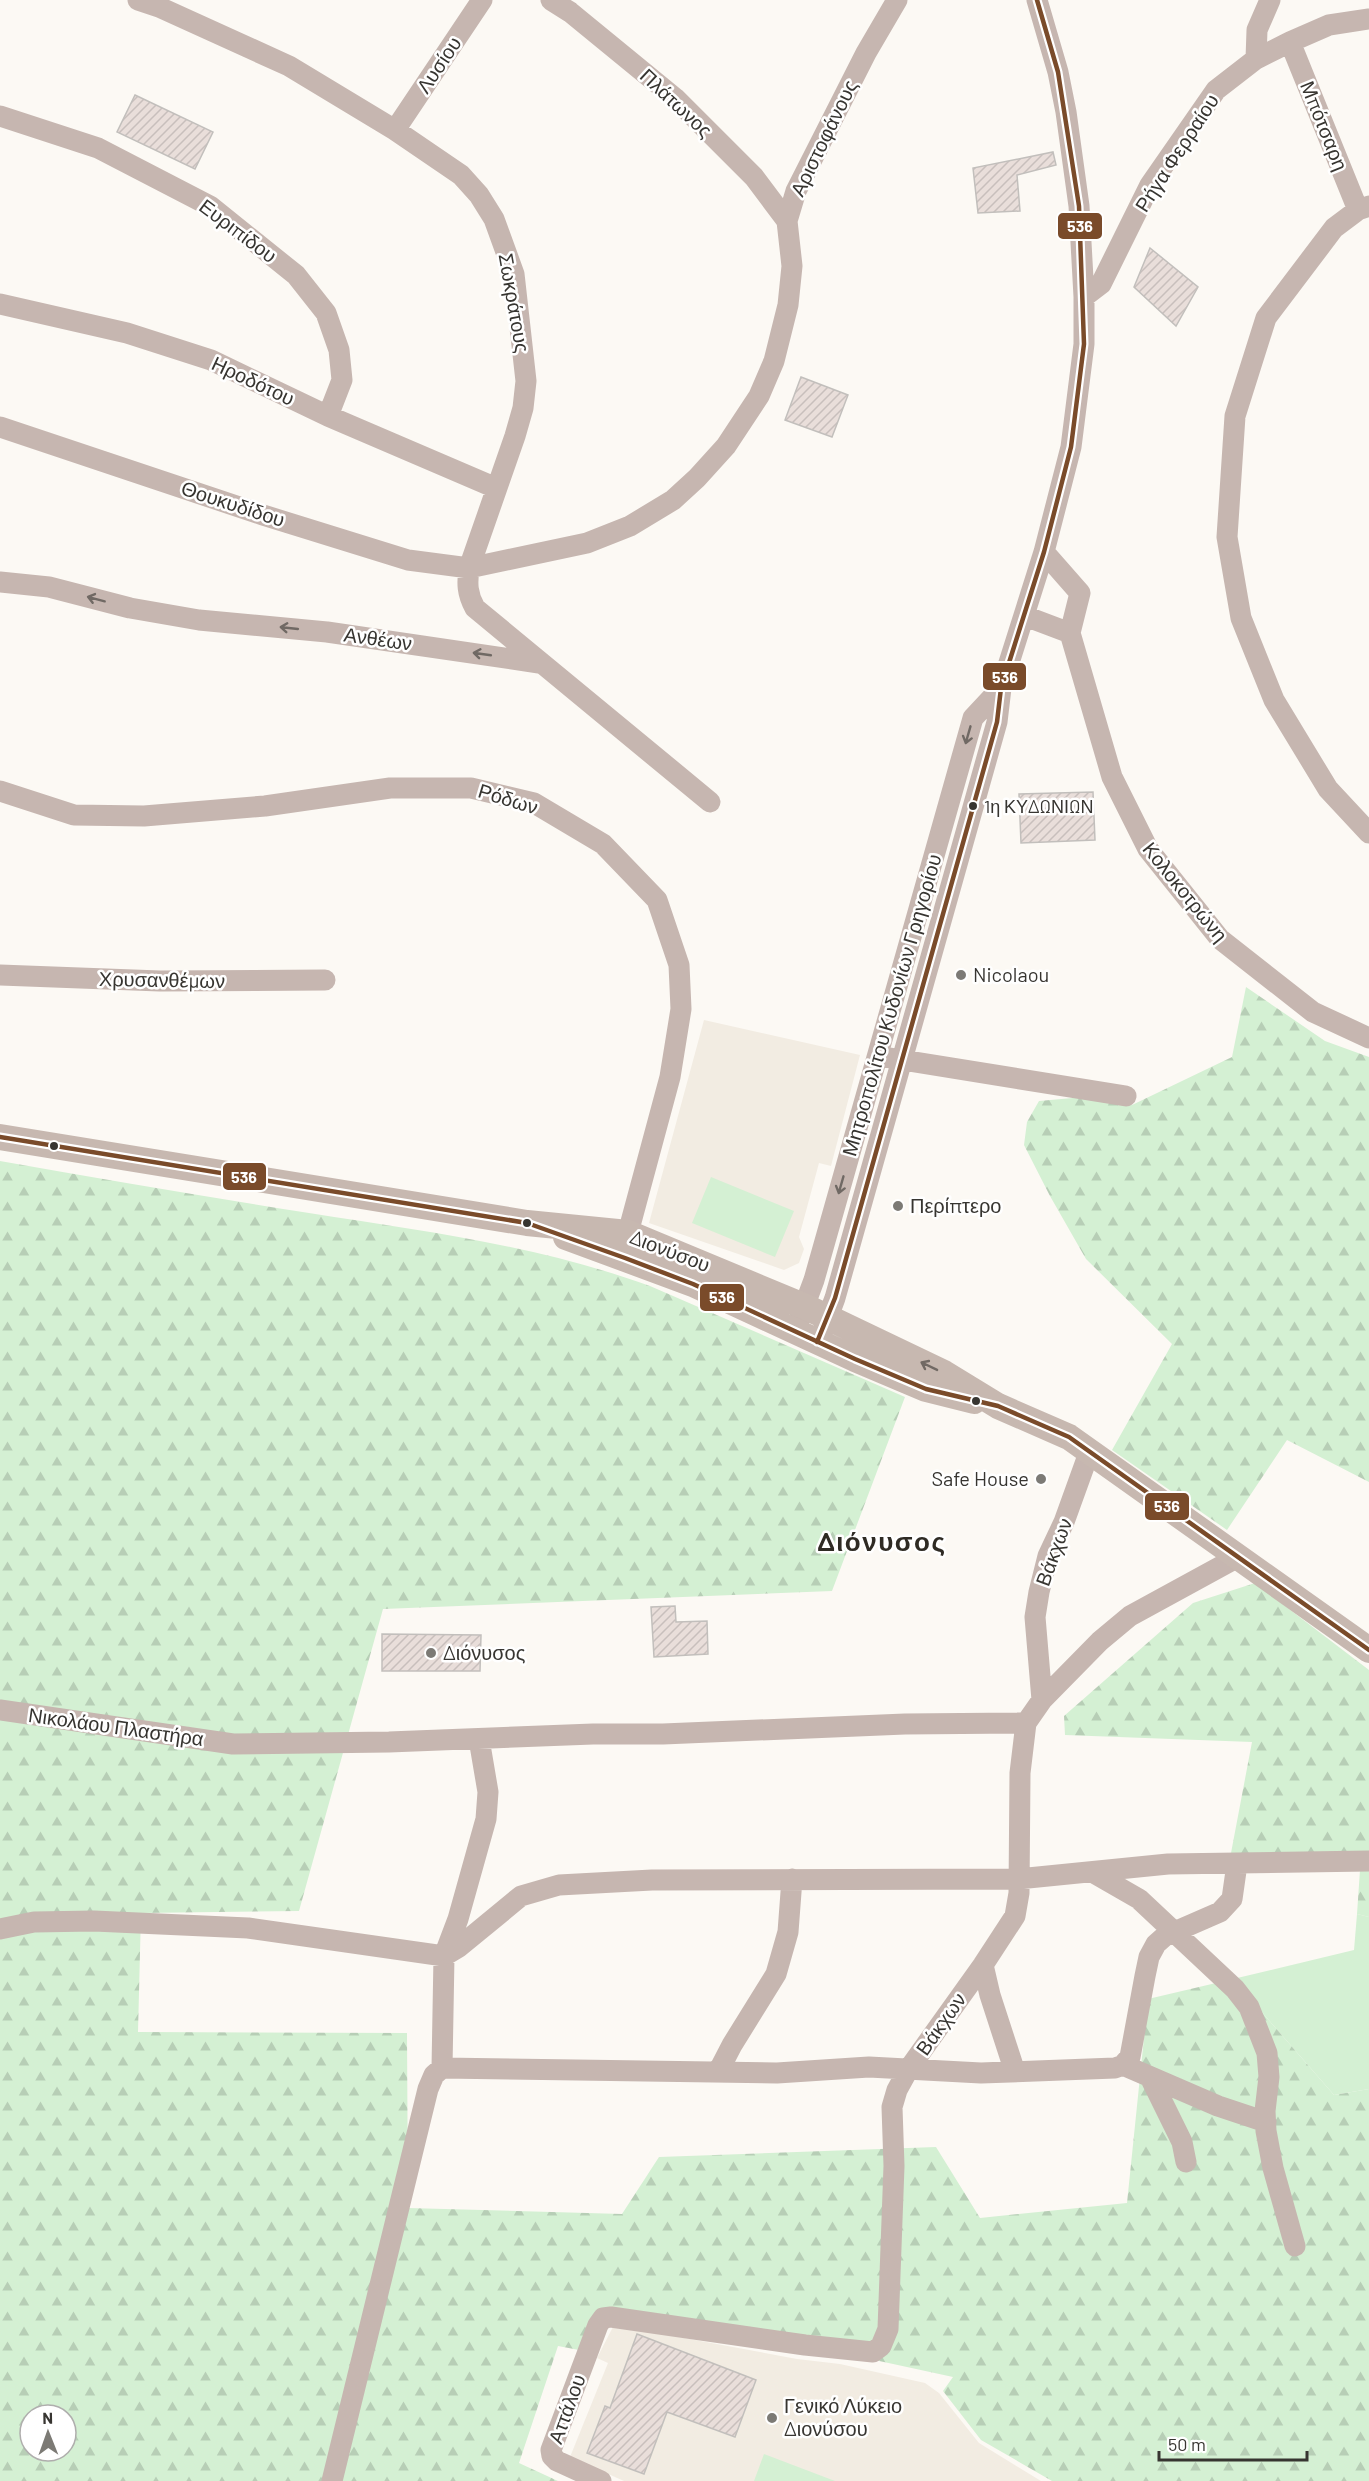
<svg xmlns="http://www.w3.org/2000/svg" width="1369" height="2481" viewBox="0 0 1369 2481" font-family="Barlow,sans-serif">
<defs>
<pattern id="forest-firs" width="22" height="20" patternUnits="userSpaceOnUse" patternTransform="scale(1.5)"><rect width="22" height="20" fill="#d4f0d3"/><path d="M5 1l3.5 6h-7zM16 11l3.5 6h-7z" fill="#b7ceb6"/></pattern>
<pattern id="building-hatch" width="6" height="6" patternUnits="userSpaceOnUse" patternTransform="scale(1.5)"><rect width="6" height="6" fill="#e9deda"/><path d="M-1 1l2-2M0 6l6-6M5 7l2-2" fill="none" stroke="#c8bfbc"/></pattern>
</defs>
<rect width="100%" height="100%" fill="#fcf9f4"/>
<!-- built -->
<path fill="#f2ece2" d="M704,1020L860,1055L831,1166L819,1163L799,1237L804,1249L799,1263L784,1270L649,1223Z
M614,2325L797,2359L840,2364L925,2383L939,2393L979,2443L1041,2481H624L570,2457L608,2363L597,2358Z"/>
<!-- green -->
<path fill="#d4f0d3" d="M711,1177L794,1211L775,1257L692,1223Z
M1357,1914L1369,1917V2089L1334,2095L1233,1979L1354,1950Z
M764,2454L835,2481H754Z"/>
<!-- forest -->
<path fill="url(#forest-firs)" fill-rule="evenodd" d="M1246,987L1325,1041L1369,1057V1482L1287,1440L1227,1530L1112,1450L1172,1344L1086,1259L1050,1196L1024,1145L1027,1122L1039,1101L1084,1097L1132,1105L1232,1057Z
M0,1161C103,1179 206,1197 309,1213C424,1231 540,1246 650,1286L905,1397L832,1591L383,1609L299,1911L141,1913L138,2032L407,2033L408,2208L622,2214L659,2157L936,2147L980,2218L1127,2203L1148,1999L1233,1979L1334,2095L1369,2089V2481H1052L981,2440L943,2391L953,2377L847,2354L607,2322L595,2353L558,2346L519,2463L558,2481H0ZM30,2415H66V2451H30Z
M1255,1583L1369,1670V1917L1357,1914L1360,1870L1231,1853L1252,1742L1065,1735L1064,1716L1193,1603Z"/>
<!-- building -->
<path fill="url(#building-hatch)" stroke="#c2bfbc" stroke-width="1.5" d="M135,95L213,132L195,169L117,132Z
M1053,152L1056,165L1017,175L1020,211L978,213L973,168Z
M1150,248L1198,287L1176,326L1134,287Z
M801,377L848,395L832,437L785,420Z
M1093,792L1095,840L1021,843L1019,794Z
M675,1606L676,1622L707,1621L708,1654L654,1657L651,1607Z
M382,1634L481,1635L480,1671H382Z
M637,2334L756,2380L735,2437L667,2412L644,2474L587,2453L605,2406L610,2408Z"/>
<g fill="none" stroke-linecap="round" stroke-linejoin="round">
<!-- minor -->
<path stroke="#c6b6b0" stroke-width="21" d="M138,0L159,7L289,66L395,130L461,175L479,195L494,219L514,274L526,381L523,408L515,436L469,568C467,583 467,594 475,608L710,802
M551,0L570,12L675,98L754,177L787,221
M1290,42L1358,210
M1256,59L1257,30L1270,0
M0,116L98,148L210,206L296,275L326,313L339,350L342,380L328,416
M395,130L482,0
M1369,206L1358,210L1334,228L1266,318L1235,416L1227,537L1241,618L1274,700L1328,789L1369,833
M1084,297L1101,284L1150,185L1216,90L1256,59L1290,42L1329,25L1369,19
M0,304L127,333L211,360L328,416L496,488
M0,427L263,515L408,560L469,568L587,543L630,526L673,500L697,478L726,446L759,396L774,361L788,305L792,266L787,221L796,191L866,53L897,0
M1044,552L1080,593L1070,633L1112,777L1148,849L1220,939L1313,1012L1369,1038
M0,582L49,587L130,608L199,620L327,632L539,663
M1025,616L1070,633
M0,791L74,815L144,816L265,806L390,788H471L534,803L603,844L657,900L679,965L681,1009L670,1077L628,1233L626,1249
M0,975L160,981L325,980
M890,1058L1126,1096
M795,1331L814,1280L973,718L1001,688
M822,1333L835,1298L997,722L1001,688L1044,552L1071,447L1084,344V297L1079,206L1066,112L1058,72L1037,0
M1042,1700L1035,1617L1039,1592L1048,1556L1064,1522L1090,1450
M0,1710L233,1744L389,1742L593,1734H663L905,1724L1026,1723
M1092,1872L1139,1899L1235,1989L1249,2007L1267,2053L1269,2077L1265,2111L1266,2131L1273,2168L1295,2246
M0,1929L34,1922L94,1921L248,1928L444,1956L459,1947L521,1896L559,1885L652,1880L1018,1879L1168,1864L1369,1861
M983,1965L990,1995L1015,2072
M1123,2065L1218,2106L1266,2122
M442,2068L777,2073L869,2067L981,2073L1115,2068L1123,2065L1130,2057L1145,1976L1149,1957L1156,1944L1165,1936L1220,1912L1232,1899L1237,1864
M718,2072L732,2045L776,1974L788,1932L792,1879
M1150,2077L1182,2142L1186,2162
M332,2481L428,2089L434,2075L442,2068L444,1956L458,1919L486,1819L488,1792L479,1739
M601,2481L557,2461L552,2456L551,2450L598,2325L603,2318L611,2317L805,2345L873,2352L881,2346L888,2329L894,2166L892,2107L897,2090L908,2070L983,1965L1015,1916L1019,1893L1020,1773L1026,1723L1042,1700L1100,1641L1130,1616L1238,1557"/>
<!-- major -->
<path stroke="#c7b8b0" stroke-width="26" d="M0,1137L527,1223L628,1233L806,1307L944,1373L998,1406L1069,1437L1369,1650
M566,1237L693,1284L855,1359L926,1389L974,1401"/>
<!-- bus-1 casing -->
<g stroke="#fff" stroke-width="9">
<path id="bus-1" d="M0,1137L527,1223L625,1258L693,1284L855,1359L926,1389L998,1406L1069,1437L1369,1650
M817,1342L835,1298L997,722L1001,688L1044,552L1071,447L1084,344L1079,206L1058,72L1037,0"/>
</g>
<!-- bus-1 -->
<use href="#bus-1" stroke="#7a4b2a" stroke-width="4.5"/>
</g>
<!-- one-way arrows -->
<defs><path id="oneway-shaft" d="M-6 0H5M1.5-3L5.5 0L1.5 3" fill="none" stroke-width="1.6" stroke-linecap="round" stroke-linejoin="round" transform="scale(1.5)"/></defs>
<g stroke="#706964">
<use href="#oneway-shaft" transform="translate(96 599) rotate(-165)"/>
<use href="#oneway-shaft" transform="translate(289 628) rotate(-174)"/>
<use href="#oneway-shaft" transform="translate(482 654) rotate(-172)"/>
<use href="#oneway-shaft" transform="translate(968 735) rotate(106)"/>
<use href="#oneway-shaft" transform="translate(841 1185) rotate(106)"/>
</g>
<use stroke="#716964" href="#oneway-shaft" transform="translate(929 1366) rotate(-154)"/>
<!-- markers -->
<g fill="#373531" stroke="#fff" stroke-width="2">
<circle cx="973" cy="806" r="5"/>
<circle cx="54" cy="1146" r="5"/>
<circle cx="527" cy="1223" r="5"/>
<circle cx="976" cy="1401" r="5"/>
</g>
<g fill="#7c7a75" stroke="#fff" stroke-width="2">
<circle cx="961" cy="975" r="6"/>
<circle cx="898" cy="1206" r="6"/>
<circle cx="1041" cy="1479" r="6"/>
<circle cx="431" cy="1653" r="6"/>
<circle cx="772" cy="2418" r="6"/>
</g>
<g text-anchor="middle" stroke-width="5" stroke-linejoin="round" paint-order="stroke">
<!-- bus labels -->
<g font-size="18" fill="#373531" stroke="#fff" text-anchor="start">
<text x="984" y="813">1η ΚΥΔΩΝΙΩΝ</text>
</g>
<!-- street labels -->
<g font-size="20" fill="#373531" stroke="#fff">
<text transform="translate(439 65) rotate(-56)" y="7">Λυσίου</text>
<text transform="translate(676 103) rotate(43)" y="7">Πλάτωνος</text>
<text transform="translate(1324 126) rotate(68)" y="7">Μπότσαρη</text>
<text transform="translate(824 138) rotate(-64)" y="7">Αριστοφάνους</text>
<text transform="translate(1177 153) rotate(-57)" y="7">Ρήγα Φερραίου</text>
<text transform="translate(238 231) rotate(37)" y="7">Ευριπίδου</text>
<text transform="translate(514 303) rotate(80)" y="7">Σωκράτους</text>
<text transform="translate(253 381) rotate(25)" y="7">Ηροδότου</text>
<text transform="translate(233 504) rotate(18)" y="7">Θουκυδίδου</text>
<text transform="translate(378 639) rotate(8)" y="7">Ανθέων</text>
<text transform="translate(508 799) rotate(17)" y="7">Ρόδων</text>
<text transform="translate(1185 892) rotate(51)" y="7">Κολοκοτρώνη</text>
<text transform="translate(162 980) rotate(1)" y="7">Χρυσανθέμων</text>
<text transform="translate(892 1005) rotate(-74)" y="7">Μητροπολίτου Κυδονίων Γρηγορίου</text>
<text transform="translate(670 1251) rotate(21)" y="7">Διονύσου</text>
<text transform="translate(1054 1552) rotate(-70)" y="7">Βάκχων</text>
<text transform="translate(116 1727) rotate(8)" y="7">Νικολάου Πλαστήρα</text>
<text transform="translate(941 2024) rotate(-55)" y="7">Βάκχων</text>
<text transform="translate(567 2409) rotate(-70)" y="7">Αττάλου</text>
</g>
<!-- poi labels -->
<g font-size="20" fill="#373531" stroke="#fff" text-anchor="start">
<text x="973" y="982">Nicolaou</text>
<text x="910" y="1213">Περίπτερο</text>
<text x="1029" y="1486" text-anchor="end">Safe House</text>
<text x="443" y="1660">Διόνυσος</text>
<text x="784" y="2413">Γενικό Λύκειο<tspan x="784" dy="23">Διονύσου</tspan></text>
</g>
<!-- district labels -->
<g font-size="26" font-weight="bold" letter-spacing="1.5" fill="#2f2b24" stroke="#fff">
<text x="882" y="1551">Διόνυσος</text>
</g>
</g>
<g stroke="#fff" stroke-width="2">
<rect x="1057" y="212" width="46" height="28" rx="6" fill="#7a4b2a"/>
<rect x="982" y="662" width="45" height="29" rx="6" fill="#7a4b2a"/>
<rect x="222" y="1162" width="45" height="29" rx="6" fill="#7a4b2a"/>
<rect x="699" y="1283" width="46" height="29" rx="6" fill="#7a4b2a"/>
<rect x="1144" y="1492" width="46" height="29" rx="6" fill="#7a4b2a"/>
</g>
<g font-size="16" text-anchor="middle" font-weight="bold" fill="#fff">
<text x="1080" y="232">536</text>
<text x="1005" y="683">536</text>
<text x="244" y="1183">536</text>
<text x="722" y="1303">536</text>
<text x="1167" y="1512">536</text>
</g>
<!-- north arrow -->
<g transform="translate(48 2433) rotate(359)"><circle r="28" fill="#ffffff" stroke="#afaead" stroke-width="1.5"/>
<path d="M0-4.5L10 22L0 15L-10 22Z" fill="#7c7a75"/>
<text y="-9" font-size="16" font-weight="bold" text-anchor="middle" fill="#373531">N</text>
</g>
<!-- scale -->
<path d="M1159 2451v9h148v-9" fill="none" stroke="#373531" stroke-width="3"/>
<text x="1168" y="2451" font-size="18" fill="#373531" stroke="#ffffff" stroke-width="4.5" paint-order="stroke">50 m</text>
</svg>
